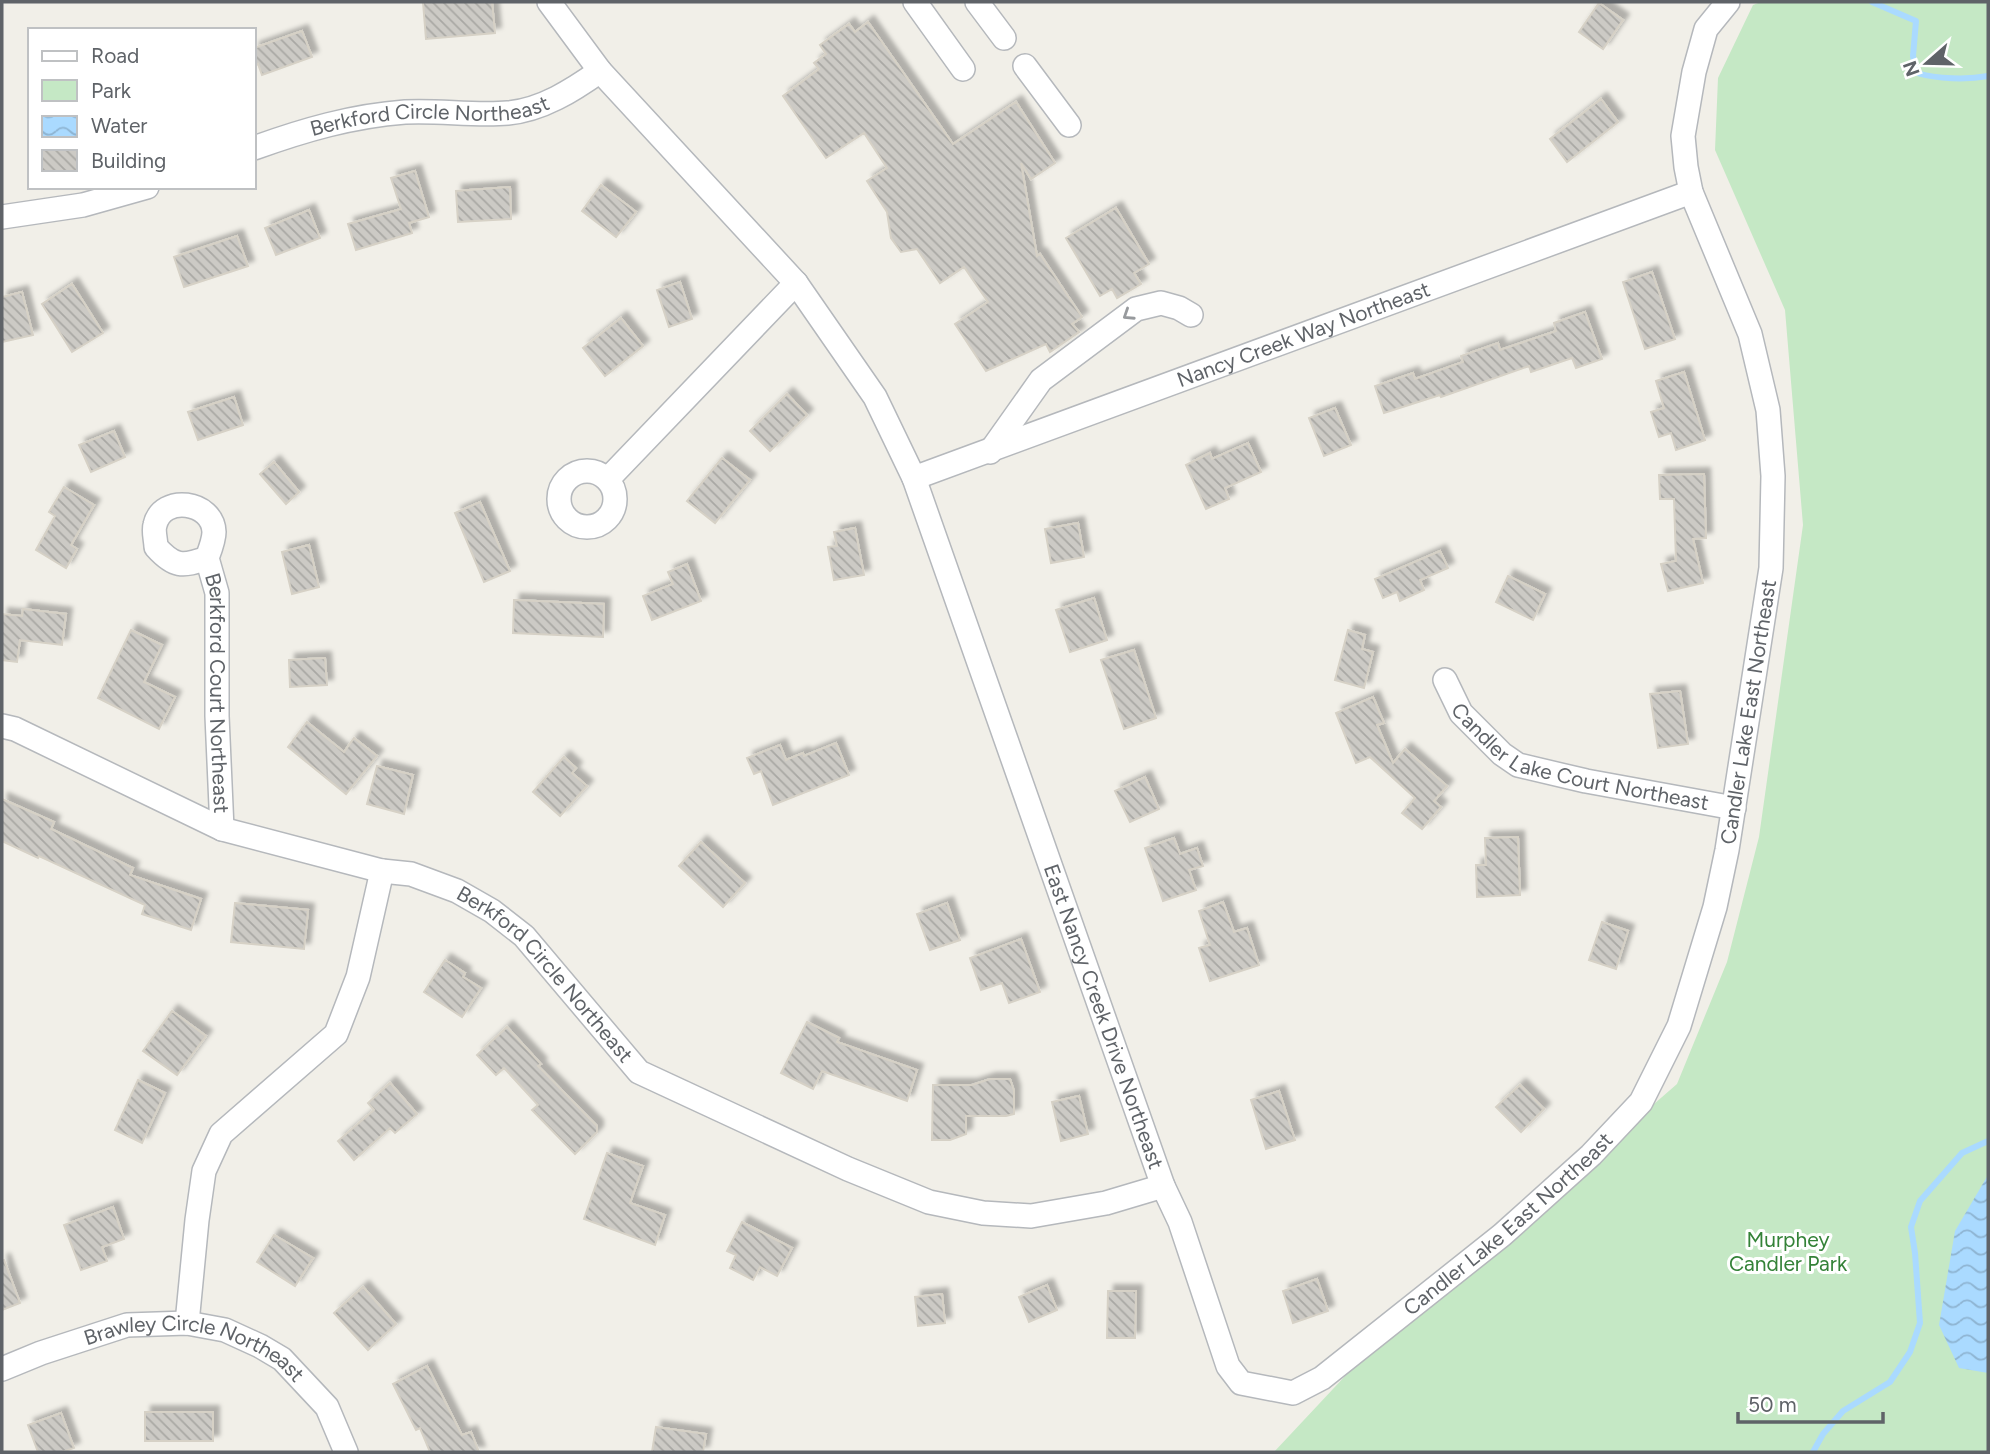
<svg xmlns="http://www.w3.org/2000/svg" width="1990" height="1454" viewBox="0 0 1990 1454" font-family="Figtree,sans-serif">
<defs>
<pattern id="water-waves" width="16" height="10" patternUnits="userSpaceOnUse" patternTransform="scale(1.75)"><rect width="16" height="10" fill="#aadaff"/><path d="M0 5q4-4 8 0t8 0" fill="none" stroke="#8eb4d2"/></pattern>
<pattern id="building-back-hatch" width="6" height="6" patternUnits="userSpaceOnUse" patternTransform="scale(1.75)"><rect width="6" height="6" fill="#cccac5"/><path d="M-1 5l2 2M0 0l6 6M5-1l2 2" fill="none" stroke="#a9a8a4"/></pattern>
<filter id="shadow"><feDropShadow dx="6" dy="-6" stdDeviation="2" flood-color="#0004"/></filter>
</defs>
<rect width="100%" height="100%" fill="#f1efe8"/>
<!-- park -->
<path fill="#c5e8c5" d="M1761,2H1988V1452H1274L1362,1358L1677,1084L1727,962L1759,837L1803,525L1785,310L1715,150L1718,78L1753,5Z"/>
<!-- water -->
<path fill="url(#water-waves)" d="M1988,1175V1373L1959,1368L1939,1325L1955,1231Z"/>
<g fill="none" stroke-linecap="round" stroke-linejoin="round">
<!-- stream -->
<path stroke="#aadaff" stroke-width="6" d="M1872,2L1916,21L1913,56L1917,73C1937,79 1967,80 1988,76
M1813,1452L1823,1434L1843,1411L1890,1382L1910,1352L1920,1323L1915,1253L1911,1227L1920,1201L1962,1153L1988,1141"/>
</g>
<!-- building -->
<path fill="url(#building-back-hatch)" stroke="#d6d1c6" stroke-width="2" filter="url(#shadow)" d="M423,2H492L495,33L426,39Z
M1599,3L1623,20L1603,49L1579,32Z
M868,22L953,144L1016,102L1055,163L1031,179L1021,163L1037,256L1040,254L1082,317L1072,324L1079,332L1050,352L1046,344L986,371L955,324L988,302L964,267L940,283L917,249L901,252L891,238L887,212L867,181L887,168L864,133L826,158L783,96L819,69L814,63L826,54L820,45L849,24L855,32Z
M302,31L312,57L262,75L258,64L254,66V48Z
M1601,99L1618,122L1567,162L1550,139Z
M415,171L429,217L409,223L412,233L356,250L348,224L401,209L391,178Z
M601,185L636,212L616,237L582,211Z
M510,187L511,219L458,222L456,191Z
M1116,208L1149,264L1134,273L1141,284L1117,298L1112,289L1100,296L1066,238Z
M309,210L320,238L276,255L265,228Z
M237,236L248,266L184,287L174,257Z
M1652,272L1675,339L1645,349L1623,282Z
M680,282L692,319L669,327L657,290Z
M72,284L103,333L72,352L42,304Z
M22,292L33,335L2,342V297Z
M1585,312L1602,359L1576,368L1572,358L1531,372L1529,366L1441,397L1440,395L1384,413L1375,386L1413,373L1415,379L1463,362L1461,356L1498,343L1500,350L1556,331L1554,323Z
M621,318L643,346L605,376L583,348Z
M1684,372L1705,440L1676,450L1671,433L1659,437L1651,412L1664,408L1656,381Z
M787,394L807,415L770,451L750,431Z
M234,397L243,425L198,440L188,412Z
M1335,408L1351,445L1324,456L1309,418Z
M114,431L125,457L91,472L79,445Z
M1248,443L1261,472L1225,488L1229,499L1206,509L1186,465L1210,453L1212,459Z
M722,458L750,480L715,523L687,501Z
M274,462L299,492L286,504L260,474Z
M1704,474L1706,538L1693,539L1703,583L1668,591L1661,564L1676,561L1674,499H1660L1659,475Z
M64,487L94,505L71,545L77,549L66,568L36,550L55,516L49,512Z
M480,502L510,571L484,582L455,513Z
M1078,523L1084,557L1051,563L1045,529Z
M855,528L864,575L834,580L828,547L837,546L834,532Z
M309,545L319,587L292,594L282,552Z
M1440,551L1448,568L1420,580L1424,590L1400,601L1397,592L1383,598L1375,579Z
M687,564L701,601L652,620L643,596L673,584L668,572Z
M1508,576L1545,594L1533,620L1496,602Z
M1094,598L1107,640L1070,652L1056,610Z
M514,600L604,604L603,637L513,633Z
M23,609L66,614L62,645L20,640L17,662L2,660V614L22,616Z
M131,630L162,645L144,682L175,697L159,729L98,698Z
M1348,630L1365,635L1362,649L1373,652L1364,688L1335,680Z
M1134,650L1156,718L1124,729L1101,660Z
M325,658L327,685L290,687L289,660Z
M1680,691L1688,744L1658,748L1650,694Z
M1373,697L1384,723L1377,725L1393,763L1405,749L1447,786L1434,801L1441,807L1422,829L1402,813L1415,798L1370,757L1356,763L1336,713Z
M307,722L344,752L354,738L377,756L346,794L288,747Z
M836,743L849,775L773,805L761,771L754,774L747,758L780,745L786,760L803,753L804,756Z
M564,757L576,768L572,773L587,786L560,816L533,792Z
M377,766L413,775L404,814L367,804Z
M1145,777L1159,809L1130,822L1115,791Z
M2,799L54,822L51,829L133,868L130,875L201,899L191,930L142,914L145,905L39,856L38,858L2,841Z
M1518,837L1520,895L1477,897L1476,865H1486L1485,838Z
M1174,838L1180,854L1197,848L1203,866L1189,870L1196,890L1163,901L1145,848Z
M701,842L745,883L723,907L679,866Z
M1223,902L1234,932L1247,928L1259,965L1210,981L1199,948L1210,945L1199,911Z
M235,903L308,910L304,949L231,942Z
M947,903L960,940L930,950L917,914Z
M1602,922L1628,931L1616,969L1589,960Z
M1021,939L1040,992L1009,1003L1002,983L981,990L970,958Z
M445,960L465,973L463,977L481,988L462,1017L424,992Z
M172,1011L206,1036L177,1075L143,1051Z
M807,1022L839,1038L837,1042L917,1070L907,1101L822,1071L813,1089L781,1073Z
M507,1027L541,1064L538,1066L597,1126V1132L575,1154L532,1110L538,1105L504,1068L496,1075L477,1055Z
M990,1079H1010L1014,1091V1114L1006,1116H966V1134L950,1140H932L933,1085H972Z
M138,1080L165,1093L142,1143L115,1130Z
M390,1083L417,1114L395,1133L390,1128L354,1160L338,1141L374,1110L368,1103Z
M1520,1085L1544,1109L1521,1132L1496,1107Z
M1279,1091L1295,1140L1266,1149L1251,1100Z
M1079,1096L1088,1134L1061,1141L1052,1102Z
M607,1153L643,1166L630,1203L665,1215L655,1245L584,1219Z
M113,1207L124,1239L102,1247L107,1261L81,1270L64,1225Z
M742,1222L792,1248L777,1276L760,1267L753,1280L730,1268L736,1255L727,1251Z
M274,1235L313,1258L295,1286L257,1262Z
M2,1260H4L20,1303L2,1310Z
M1317,1279L1328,1311L1293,1323L1283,1291Z
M1047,1285L1057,1310L1029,1322L1019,1297Z
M363,1287L396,1324L368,1350L334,1313Z
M1108,1291H1136L1135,1338H1107Z
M942,1294L945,1323L918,1326L915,1297Z
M427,1366L462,1435L471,1432L479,1452H430L420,1428L416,1430L393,1384Z
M145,1412H213V1441H145Z
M61,1413L74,1448L62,1452H38L28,1425Z
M656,1427L706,1434L703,1452H652Z"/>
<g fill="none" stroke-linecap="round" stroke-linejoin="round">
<!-- minor casing -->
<g stroke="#b5b8bc" stroke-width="26">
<g id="minor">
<path id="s1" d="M549,2L600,71L796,283L875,397L914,478L1163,1186L1180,1222L1228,1366L1241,1383L1293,1393L1322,1378L1502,1235L1591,1155L1641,1102L1679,1026L1715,907L1727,850L1771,568L1773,476L1768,410L1750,334L1691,192L1686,167L1683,136L1694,72L1706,29L1728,2"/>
<path d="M915,2L963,69"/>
<path d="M977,2L1004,38"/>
<path d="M1025,66L1069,125"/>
<path id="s2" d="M254,148C304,130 352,116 405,112C439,110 474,116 508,113C542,110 573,90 600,71"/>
<path d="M2,217L83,205L147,187"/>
<path d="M990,452L1041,380L1136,309L1161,303L1179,308L1191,315"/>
<circle cx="587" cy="499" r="28"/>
<path id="s3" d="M914,478L1691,192"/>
<path d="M608,479L796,283"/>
<path id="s4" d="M207,558C210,550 214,540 214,532C213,501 162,494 155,525C153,531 156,541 156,547C174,567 182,567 207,558L217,593V716L222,829"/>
<path id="s5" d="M1445,680L1461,713L1502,754L1518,765L1586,781L1734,808"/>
<path id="s6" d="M2,726L15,729L222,829L382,871L411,874L457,891L492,911L524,936L639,1072L848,1169L929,1202L983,1213L1031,1216L1106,1203L1163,1186"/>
<path d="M187,1323L197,1220L204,1171L221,1134L336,1034L358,977L382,871"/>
<path id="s7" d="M2,1369L41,1353L127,1325L187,1323L225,1330L260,1346L282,1359L327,1407L346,1452"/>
</g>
</g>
<!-- minor -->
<use href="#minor" stroke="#fff" stroke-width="23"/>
</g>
<!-- one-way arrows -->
<defs><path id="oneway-chevron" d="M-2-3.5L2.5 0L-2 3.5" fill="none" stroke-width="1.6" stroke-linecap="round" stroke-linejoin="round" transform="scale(1.75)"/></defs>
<use stroke="#979a9d" href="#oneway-chevron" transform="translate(1128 315) rotate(147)"/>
<g text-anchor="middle" stroke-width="6" stroke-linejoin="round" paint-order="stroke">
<!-- street labels -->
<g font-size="21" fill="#5f6368" stroke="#fff">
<text dy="7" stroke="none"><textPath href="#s2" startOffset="180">Berkford Circle Northeast</textPath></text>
<text dy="7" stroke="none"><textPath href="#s3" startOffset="415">Nancy Creek Way Northeast</textPath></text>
<text dy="7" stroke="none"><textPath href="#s4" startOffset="326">Berkford Court Northeast</textPath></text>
<text dy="7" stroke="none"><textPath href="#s1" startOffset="2482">Candler Lake East Northeast</textPath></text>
<text dy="7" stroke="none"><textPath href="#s5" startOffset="168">Candler Lake Court Northeast</textPath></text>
<text dy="7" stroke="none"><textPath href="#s6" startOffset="609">Berkford Circle Northeast</textPath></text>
<text dy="7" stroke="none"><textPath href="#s1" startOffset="1174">East Nancy Creek Drive Northeast</textPath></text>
<text dy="7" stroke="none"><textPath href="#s1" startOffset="1894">Candler Lake East Northeast</textPath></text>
<text dy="7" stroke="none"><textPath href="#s7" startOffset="205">Brawley Circle Northeast</textPath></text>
</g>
<!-- park labels -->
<g font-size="21" fill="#348238" stroke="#fff">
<text x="1788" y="1247">Murphey<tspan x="1788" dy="24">Candler Park</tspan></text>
</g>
</g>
<!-- border -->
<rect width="1990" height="1454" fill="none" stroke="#5f6368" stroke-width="7"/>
<!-- legend -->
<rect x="28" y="28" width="228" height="161" fill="#ffffff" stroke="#bfc1c3" stroke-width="2"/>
<rect x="42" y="51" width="35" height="10" fill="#ffffff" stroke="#bfc1c3" stroke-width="2"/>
<text x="91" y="63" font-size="21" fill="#5f6368">Road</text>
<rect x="42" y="80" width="35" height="21" fill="#c5e8c5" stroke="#bfc1c3" stroke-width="2"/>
<text x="91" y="98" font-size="21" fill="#5f6368">Park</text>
<rect x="42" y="116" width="35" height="21" fill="url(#water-waves)" stroke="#bfc1c3" stroke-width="2"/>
<text x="91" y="133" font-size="21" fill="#5f6368">Water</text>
<rect x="42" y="150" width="35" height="21" fill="url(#building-back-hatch)" stroke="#bfc1c3" stroke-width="2"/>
<text x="91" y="168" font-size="21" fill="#5f6368">Building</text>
<!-- north arrow -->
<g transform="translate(1927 63) rotate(250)" stroke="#ffffff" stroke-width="5" paint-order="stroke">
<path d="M0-5L12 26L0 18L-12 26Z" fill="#5f6368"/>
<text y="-10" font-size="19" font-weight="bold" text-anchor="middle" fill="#5f6368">N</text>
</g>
<!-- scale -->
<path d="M1738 1412v10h145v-10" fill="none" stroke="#5f6368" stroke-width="3.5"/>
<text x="1748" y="1412" font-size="21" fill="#5f6368" stroke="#ffffff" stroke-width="5" paint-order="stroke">50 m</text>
</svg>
